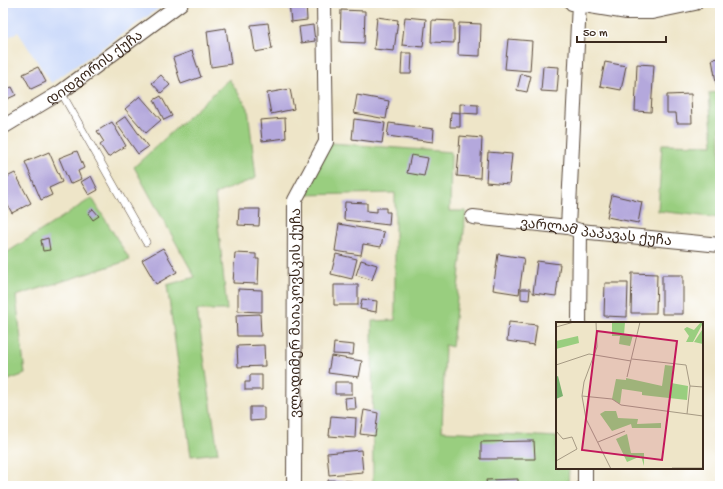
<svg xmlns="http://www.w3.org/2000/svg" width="723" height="489" viewBox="0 0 723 489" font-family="'Gochi Hand','Noto Sans Georgian',sans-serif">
<rect width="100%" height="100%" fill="#fff"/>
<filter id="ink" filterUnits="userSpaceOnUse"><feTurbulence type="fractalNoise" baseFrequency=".025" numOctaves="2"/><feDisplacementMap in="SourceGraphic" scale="8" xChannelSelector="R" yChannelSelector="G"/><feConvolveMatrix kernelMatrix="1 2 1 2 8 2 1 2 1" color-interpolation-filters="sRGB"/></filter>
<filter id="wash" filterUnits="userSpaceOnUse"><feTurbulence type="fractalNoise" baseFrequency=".012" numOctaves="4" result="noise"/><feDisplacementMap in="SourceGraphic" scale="16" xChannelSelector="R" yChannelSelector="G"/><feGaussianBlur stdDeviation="0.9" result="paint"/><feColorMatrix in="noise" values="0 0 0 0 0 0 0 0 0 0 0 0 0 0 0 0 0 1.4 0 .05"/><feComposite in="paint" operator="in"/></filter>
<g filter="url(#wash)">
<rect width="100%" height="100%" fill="#eee5c8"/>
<!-- built -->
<path fill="#cddbfa" d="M3,3H167L51,83L18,32L3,40Z"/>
<!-- green -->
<path fill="#99ce7f" stroke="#6a7c4e" d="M229,79L248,108L256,178L215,194L227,310H197L218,453L191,456L167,285L195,277L134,167Z
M720,92V218L658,211L662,144L713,145L709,93Z
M331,143L451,152L450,211H466L452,347L445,345L442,431L557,437V468H569L568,486L469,483V486H373L372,321L395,320V193L302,195Z
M92,198L130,260L16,296L25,374L3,382V360L6,358L3,352V255Z"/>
<g id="blocks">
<!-- building -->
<path fill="#b4a8dc" d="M289,3H306L307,20L291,22Z
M341,10L365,11L364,43L340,42Z
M377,17L398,20L394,51L374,49Z
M405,17L426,19L423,47L402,45Z
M432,20L454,21V43L431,42Z
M268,23L272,49L255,52L251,25Z
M459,23L481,24L480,56L458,55Z
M313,25L315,41L301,43L299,27Z
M226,28L231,64L211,67L207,31Z
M508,39L532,41L530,71L505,69Z
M192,51L201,77L181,84L173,58Z
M402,53H412L411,74H401Z
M720,58V88H717L712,59Z
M605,62L626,66L621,90L600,86Z
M637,64L654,65L651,112L635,111Z
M543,66L559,67L557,92L541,91Z
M38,67L46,82L31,89L23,74Z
M521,74L531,76L527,92L517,90Z
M161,75L170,85L161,93L152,83Z
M3,81L7,89L12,87L16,95L3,101Z
M290,89L294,109L271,114L267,93Z
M691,94L692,123H677L676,113H667V95Z
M357,95L389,101L386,119L354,113Z
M140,96L161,120L146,133L125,109Z
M161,96L172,116L164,120L154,100Z
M460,104L478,105V114L460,113V127H450L451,112L460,113Z
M126,116L148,147L138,154L116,123Z
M285,118L286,138L262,141L260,120Z
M354,119L385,123L382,143L352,139Z
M112,122L126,146L108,157L100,145L104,142L97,131Z
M389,123L434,129L433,142L387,136Z
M460,136L482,138L480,178L457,176Z
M77,151L84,168L78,171L81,179L70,184L59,158Z
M49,152L62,182L49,188L52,195L41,200L25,162Z
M488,152L512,154L509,184L486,182Z
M411,155L428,158L424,176L407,173Z
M15,173L31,203L12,213L3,197V179Z
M91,176L98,190L89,195L81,182Z
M612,195L642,202L638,223L607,217Z
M345,202L367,203V211L377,212V208H386V212H390L389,225L344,220Z
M93,209L99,216L93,220L88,213Z
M239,209H260L259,226L238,225Z
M339,224L384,232L381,247L363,244L361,255L335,251Z
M48,238L50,250L43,251L41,240Z
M163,248L177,272L156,284L142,260Z
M235,253L256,254V259H259L258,284L233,283Z
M336,254L357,259L352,279L331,274Z
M498,254L524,258L519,294L493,290Z
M361,260L377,265L372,280L356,275Z
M537,261L560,264L556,296L533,293Z
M632,273L657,274L656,313H631Z
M662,275H683V314H662Z
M605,283H628L627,317L604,316Z
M334,285H358V305H334Z
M238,289L262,290V312L238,311Z
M521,289H530L529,300L521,299Z
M362,299L377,301L376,312L360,309Z
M260,314L261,336H237L236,315Z
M509,322L537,325L534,345L507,341Z
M334,343L354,345L353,355L333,354Z
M264,345L265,366L238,367L237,346Z
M331,356L362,361L359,377L328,373Z
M250,375H262V390H245V382H250Z
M335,382H352V394H335Z
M355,397L356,409H346L345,398Z
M250,407H264V420L250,421Z
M364,410L378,413L375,436L360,434Z
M331,416L356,418L355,438L329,436Z
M534,441L535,459H481V442Z
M361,450L363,472L329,475L327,453Z
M518,479V486H487L486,480Z
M328,480L351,481V486H328Z"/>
</g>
</g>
<g filter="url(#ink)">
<use href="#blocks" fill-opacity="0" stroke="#564638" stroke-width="1"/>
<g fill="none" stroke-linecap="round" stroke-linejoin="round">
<!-- service casing -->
<g stroke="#564638" stroke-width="8">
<path id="service" d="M61,92L146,242"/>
</g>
<!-- minor casing -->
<g stroke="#564638" stroke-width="16">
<g id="minor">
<path d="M572,3L627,12H652L695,3"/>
<path id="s1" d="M3,127L61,92L181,3"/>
<path id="s2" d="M473,217L568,227L580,231L720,245"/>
<path d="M568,227L579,3"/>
<path d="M579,323L580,231"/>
<path id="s3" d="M294,486L295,200L326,142L324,3"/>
<path d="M585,486V468"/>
</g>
</g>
<!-- service -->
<use href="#service" stroke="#fff" stroke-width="7"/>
<!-- minor -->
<use href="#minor" stroke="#fff" stroke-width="14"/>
</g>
</g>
<g text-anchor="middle" stroke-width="3" stroke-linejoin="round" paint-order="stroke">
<!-- street labels -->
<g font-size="14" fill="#3b2a1e" stroke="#fff">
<text dy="5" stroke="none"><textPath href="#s1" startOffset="109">დიდგორის ქუჩა</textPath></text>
<text dy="5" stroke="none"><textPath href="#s2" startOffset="124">ვარლამ პაპავას ქუჩა</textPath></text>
<text dy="5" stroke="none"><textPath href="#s3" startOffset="173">ვლადიმერ მაიაკოვსკის ქუჩა</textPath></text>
</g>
</g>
<!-- overview -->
<g transform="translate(556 322)">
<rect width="147" height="147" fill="#eee5c8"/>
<path d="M56,0H69L68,13H77L74,24L63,22L64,14H56ZM145,0L147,1L137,20H130L133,14L128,7L131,5L138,8ZM146,8H147V22L138,20ZM22,14L23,21L0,27V19ZM109,43L117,44L115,61L132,64L131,78L86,73V70L66,67L64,82L56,77L60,57L70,58V56L106,64ZM49,89H60L62,96L82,97L81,102L105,101V106H76L75,102L56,109L44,92ZM71,112L75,131H88V144L85,134L71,140L60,117Z" fill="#99ce7f"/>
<path d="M2,54L7,74L0,77V55Z" fill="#7ab16e"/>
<path fill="none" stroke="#a69a84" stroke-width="1" d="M40,0L41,25L28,60L26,74L30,97L55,147M0,5L18,0M76,37L130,43L134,64M0,43L33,32L75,39M71,55L84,0M26,74L56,77L65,83L147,94M131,92L134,64L147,65M0,109L7,117L16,115L21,127L0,139M42,120L69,109M117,147L116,146H147"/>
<path fill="#c2185b" fill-opacity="0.15" stroke="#c2185b" stroke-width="2" d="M41,9L121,19L106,138L26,128Z"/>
<rect width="147" height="147" fill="none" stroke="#3b2a1e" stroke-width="2"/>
</g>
<!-- margin -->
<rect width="723" height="489" fill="none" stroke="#fff" stroke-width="16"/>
<!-- scale -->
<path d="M577 36v6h89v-6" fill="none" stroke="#3b2a1e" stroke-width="2"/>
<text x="583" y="36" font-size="12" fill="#3b2a1e" stroke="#ffffff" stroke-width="3" paint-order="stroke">50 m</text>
</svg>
